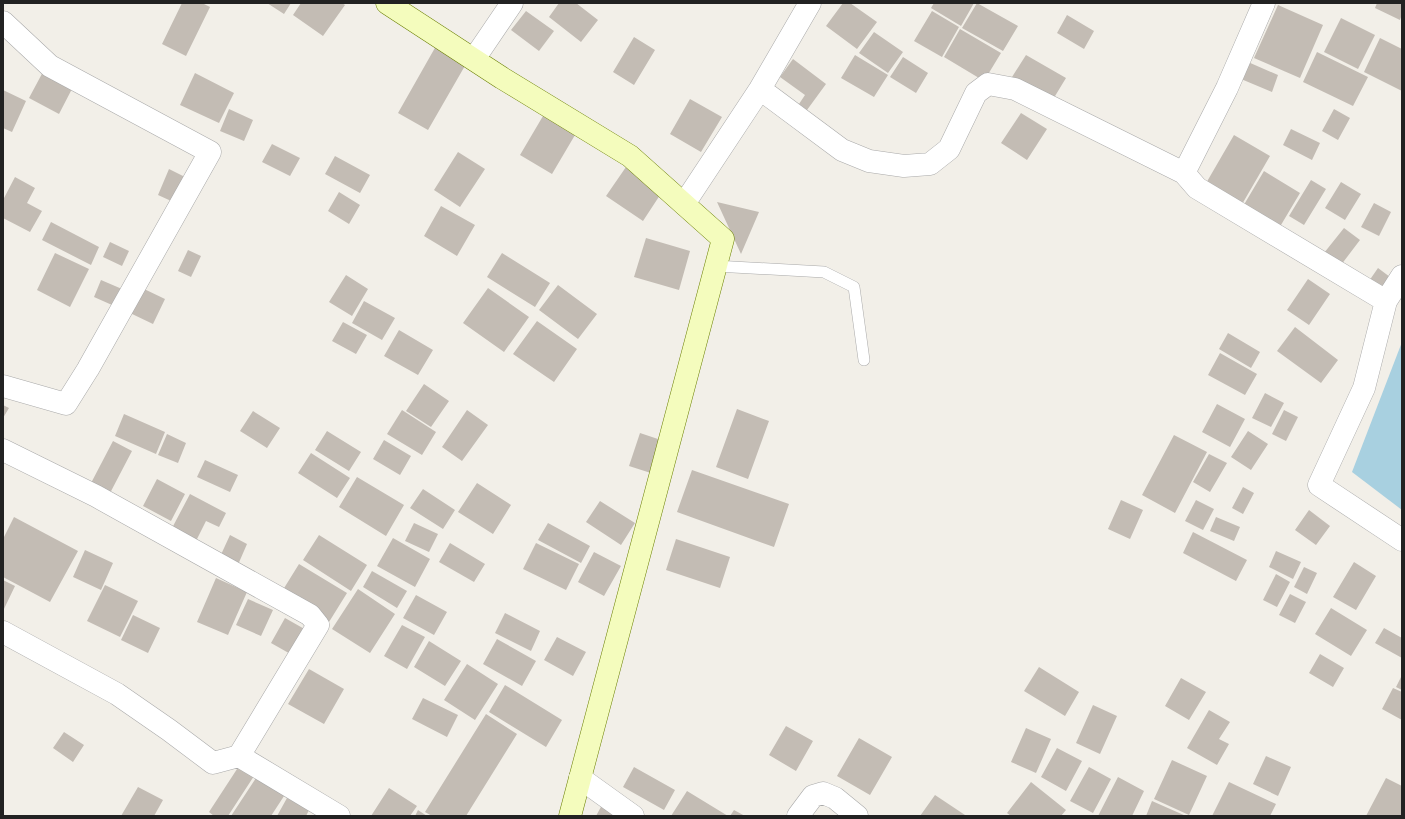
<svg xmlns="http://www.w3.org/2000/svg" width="1405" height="819" viewBox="0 0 1405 819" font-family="Montserrat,sans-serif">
<rect width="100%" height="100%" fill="#f2efe8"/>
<!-- water -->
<path fill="#a8d0e0" d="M1402,342V510L1352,472Z"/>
<!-- building -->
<path fill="#c3bcb4" d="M182,3H202L210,7L186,56L162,44Z
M267,3H291L284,14Z
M301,3H342L345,5L323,36L293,15Z
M559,3H576L598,20L581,42L549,17Z
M843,3H850L877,22L857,49L826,26Z
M934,3H974L961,26L931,8Z
M977,3L1018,26L1003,51L962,28Z
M1377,3H1402V14L1400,20L1375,8Z
M1278,5L1323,25L1300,78L1254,58Z
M526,11L554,31L539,51L511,30Z
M932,11L959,27L942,57L914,41Z
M1067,15L1094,31L1084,49L1057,33Z
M1341,18L1375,35L1358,69L1324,52Z
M960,29L1001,53L984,81L944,57Z
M874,32L903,52L888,73L859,53Z
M634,37L655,50L634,85L613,72Z
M1380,38L1402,49V91L1364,72Z
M436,46L466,64L428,130L398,113Z
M1317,52L1368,77L1353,106L1303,82Z
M855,55L888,75L874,97L841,78Z
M1026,55L1066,78L1052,101L1012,77Z
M903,57L928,73L916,93L890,77Z
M793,59L826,84L807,110L799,104L805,95L780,77Z
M1248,62L1278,75L1272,92L1241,79Z
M44,70L74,85L59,114L29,98Z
M195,73L234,93L219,123L180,105Z
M3,90L26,101L12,132L3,128Z
M690,99L722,117L701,152L670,134Z
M229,109L253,120L244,141L220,131Z
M1334,109L1350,118L1338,140L1322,131Z
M1021,113L1047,129L1027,160L1001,143Z
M543,116L575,135L552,174L520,155Z
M1291,129L1320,143L1312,160L1283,145Z
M1234,135L1270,156L1241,206L1205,185Z
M272,144L300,158L290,176L262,162Z
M458,152L485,169L460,207L434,190Z
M335,156L370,175L360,193L325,174Z
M626,167L662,192L643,221L606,196Z
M169,169L191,180L180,205L158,195Z
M1264,171L1300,193L1278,230L1242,208Z
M15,177L35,188L27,203L42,211L30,232L3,218V200Z
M1311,180L1326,189L1304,225L1289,216Z
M1341,182L1361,194L1345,220L1325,208Z
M339,192L360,205L349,224L328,211Z
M717,202L759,212L741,254Z
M1374,203L1391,212L1379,236L1361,227Z
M441,206L475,225L457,256L424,236Z
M51,222L99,247L91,265L42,240Z
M1344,228L1360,240L1341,265L1324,253Z
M646,238L690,251L679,290L634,277Z
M110,242L129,251L122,266L103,257Z
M188,250L201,256L191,277L178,271Z
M55,253L89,269L70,307L37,290Z
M502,253L550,283L535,307L487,277Z
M1378,268L1398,283L1388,295L1369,281Z
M346,275L368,289L352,316L329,302Z
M1308,279L1330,294L1309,325L1287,310Z
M101,280L129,292L121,309L94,297Z
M558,285L597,314L578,339L539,310Z
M142,288L165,299L153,324L130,313Z
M488,288L529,317L504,352L463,323Z
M364,301L395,318L382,340L352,323Z
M537,321L577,349L554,382L513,354Z
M343,322L367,335L356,354L332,341Z
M1295,327L1338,360L1321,383L1277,351Z
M399,330L433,350L418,375L384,356Z
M1228,333L1260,352L1251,368L1219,349Z
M1220,353L1257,374L1245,395L1208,375Z
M424,384L449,401L431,427L406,411Z
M1265,393L1284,403L1271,427L1252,418Z
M1217,404L1245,419L1230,447L1202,432Z
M3,405L9,408L3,418Z
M737,409L769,421L748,479L716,467Z
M402,410L436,432L422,455L387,434Z
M467,410L488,425L462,461L442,447Z
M1284,410L1298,417L1286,441L1272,434Z
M253,411L280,428L267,448L240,431Z
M124,414L165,432L156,454L115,436Z
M327,431L361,452L349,471L315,450Z
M1248,431L1268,444L1251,470L1231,457Z
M640,433L667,442L657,475L629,466Z
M167,434L186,443L178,463L158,455Z
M1174,435L1207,452L1175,513L1142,495Z
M384,440L411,456L400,475L373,459Z
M113,441L132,451L109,495L90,485Z
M311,453L350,478L337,498L298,473Z
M1209,454L1227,463L1210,492L1193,482Z
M205,460L238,475L230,492L197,477Z
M692,470L789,504L774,547L677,512Z
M357,477L404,505L386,536L339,507Z
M157,479L185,494L171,521L143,506Z
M477,483L511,505L493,534L458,512Z
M1243,487L1254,493L1243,514L1232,508Z
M423,489L455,510L443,529L410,508Z
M190,494L226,513L219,527L206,521L195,543L171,530Z
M1121,500L1143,510L1130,539L1108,529Z
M1196,500L1214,509L1203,530L1185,521Z
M600,501L635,523L621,545L586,522Z
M1309,510L1330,526L1316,545L1295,530Z
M14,517L78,551L50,602L3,577V539Z
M1216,517L1240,527L1234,541L1210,531Z
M414,523L438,534L429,552L405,541Z
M548,523L590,546L581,563L538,540Z
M1193,532L1247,560L1236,581L1183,553Z
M230,535L247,544L237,567L219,559Z
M319,535L367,565L351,591L303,560Z
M393,538L430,559L415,587L377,566Z
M676,539L730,557L720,588L666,570Z
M450,543L485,564L474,582L439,562Z
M536,543L579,564L566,590L523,569Z
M85,550L113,563L101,590L73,577Z
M1276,551L1301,562L1293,579L1269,567Z
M594,552L621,566L604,596L578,582Z
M1354,562L1376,576L1356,610L1333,597Z
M299,564L347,593L329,622L281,593Z
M1304,567L1317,573L1307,594L1294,587Z
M372,571L407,591L397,608L363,587Z
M1276,574L1290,582L1277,607L1263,600Z
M216,578L247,592L228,635L197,622Z
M3,580L15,586L3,611Z
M105,585L138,601L120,637L87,621Z
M358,589L395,614L370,653L332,629Z
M1290,594L1306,602L1295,623L1279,615Z
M416,595L447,612L434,635L403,618Z
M248,599L273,610L261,636L236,625Z
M1331,608L1367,630L1351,656L1315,634Z
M505,613L540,631L531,651L495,633Z
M133,615L160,628L148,653L121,640Z
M285,618L308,631L294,656L271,643Z
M402,625L425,637L407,669L384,656Z
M1384,628L1402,638V658L1375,643Z
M557,637L586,652L573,676L544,660Z
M497,639L536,661L522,686L483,664Z
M429,641L461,661L445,686L414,667Z
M1320,654L1344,668L1333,687L1309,673Z
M467,664L498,684L475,720L444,700Z
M1039,667L1079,692L1065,716L1024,691Z
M309,669L344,689L324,724L288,704Z
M1402,675V690L1396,687Z
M1181,678L1206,692L1189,720L1165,706Z
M505,685L562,720L546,747L489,712Z
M1393,688L1402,692V720L1382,709Z
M423,698L458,715L447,737L412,719Z
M1093,705L1117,716L1100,754L1076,743Z
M1209,710L1230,722L1219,739L1229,744L1217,765L1187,748Z
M486,714L517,734L466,816H432L425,812Z
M786,726L813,741L796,771L769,755Z
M1026,728L1051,739L1036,773L1011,762Z
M64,732L84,745L73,762L53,748Z
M859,738L892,757L870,795L837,776Z
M1057,748L1082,761L1066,791L1041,777Z
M1266,756L1291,767L1278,796L1253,784Z
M1172,760L1207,776L1189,815L1154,799Z
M239,766L254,776L228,816H214L209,812Z
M634,767L675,790L664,810L623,787Z
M1089,767L1111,779L1093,813L1070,801Z
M258,775L286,793L271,816H231Z
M1118,777L1144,791L1132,816H1098Z
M1386,778L1402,786V816H1366Z
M1031,782L1066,810L1061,816H1011L1007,813Z
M1229,782L1276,804L1270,816H1212Z
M138,787L163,800L154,816H121Z
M389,788L417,806L410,816H371Z
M687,791L728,816H671Z
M935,795L965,815L964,816H920Z
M287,798L309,810L306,816H277Z
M1152,801L1186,816H1146Z
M602,805L621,816H596Z
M418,810L427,816H415Z
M734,810L745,816H730Z"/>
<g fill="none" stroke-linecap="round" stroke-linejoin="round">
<!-- lane casing -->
<g stroke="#a9a9a9" stroke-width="12">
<path id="lane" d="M715,266L824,272L854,287L864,360"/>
</g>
<!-- street casing -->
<g stroke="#a9a9a9" stroke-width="23">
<path id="street" d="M3,22L50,66L210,152L88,369L66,404L3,386
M474,59L512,3
M760,89L842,150L869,161L904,166L930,164L949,149L976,93L988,84L1015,89L1184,173L1197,188L1386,301
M1184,173L1227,88L1264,3
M684,204L760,89L810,3
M1402,276L1386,301L1364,388L1319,485L1402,540
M3,450L96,496L310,615L318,625L239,756L339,816
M3,632L117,694L169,730L213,763L239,756
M580,778L633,816
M798,816L813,796L823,793L835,798L857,816"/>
</g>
<!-- secondary casing -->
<g stroke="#6a7f02" stroke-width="23">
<path id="secondary" d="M387,3L502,78L630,156L723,239L570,816"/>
</g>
<!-- lane -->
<use href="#lane" stroke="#fff" stroke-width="11"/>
<!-- street -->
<use href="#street" stroke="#fff" stroke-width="22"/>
<!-- secondary -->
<use href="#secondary" stroke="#f4fcbd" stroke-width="22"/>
</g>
<!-- border -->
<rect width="1405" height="819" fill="none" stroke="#222222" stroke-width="8"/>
</svg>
